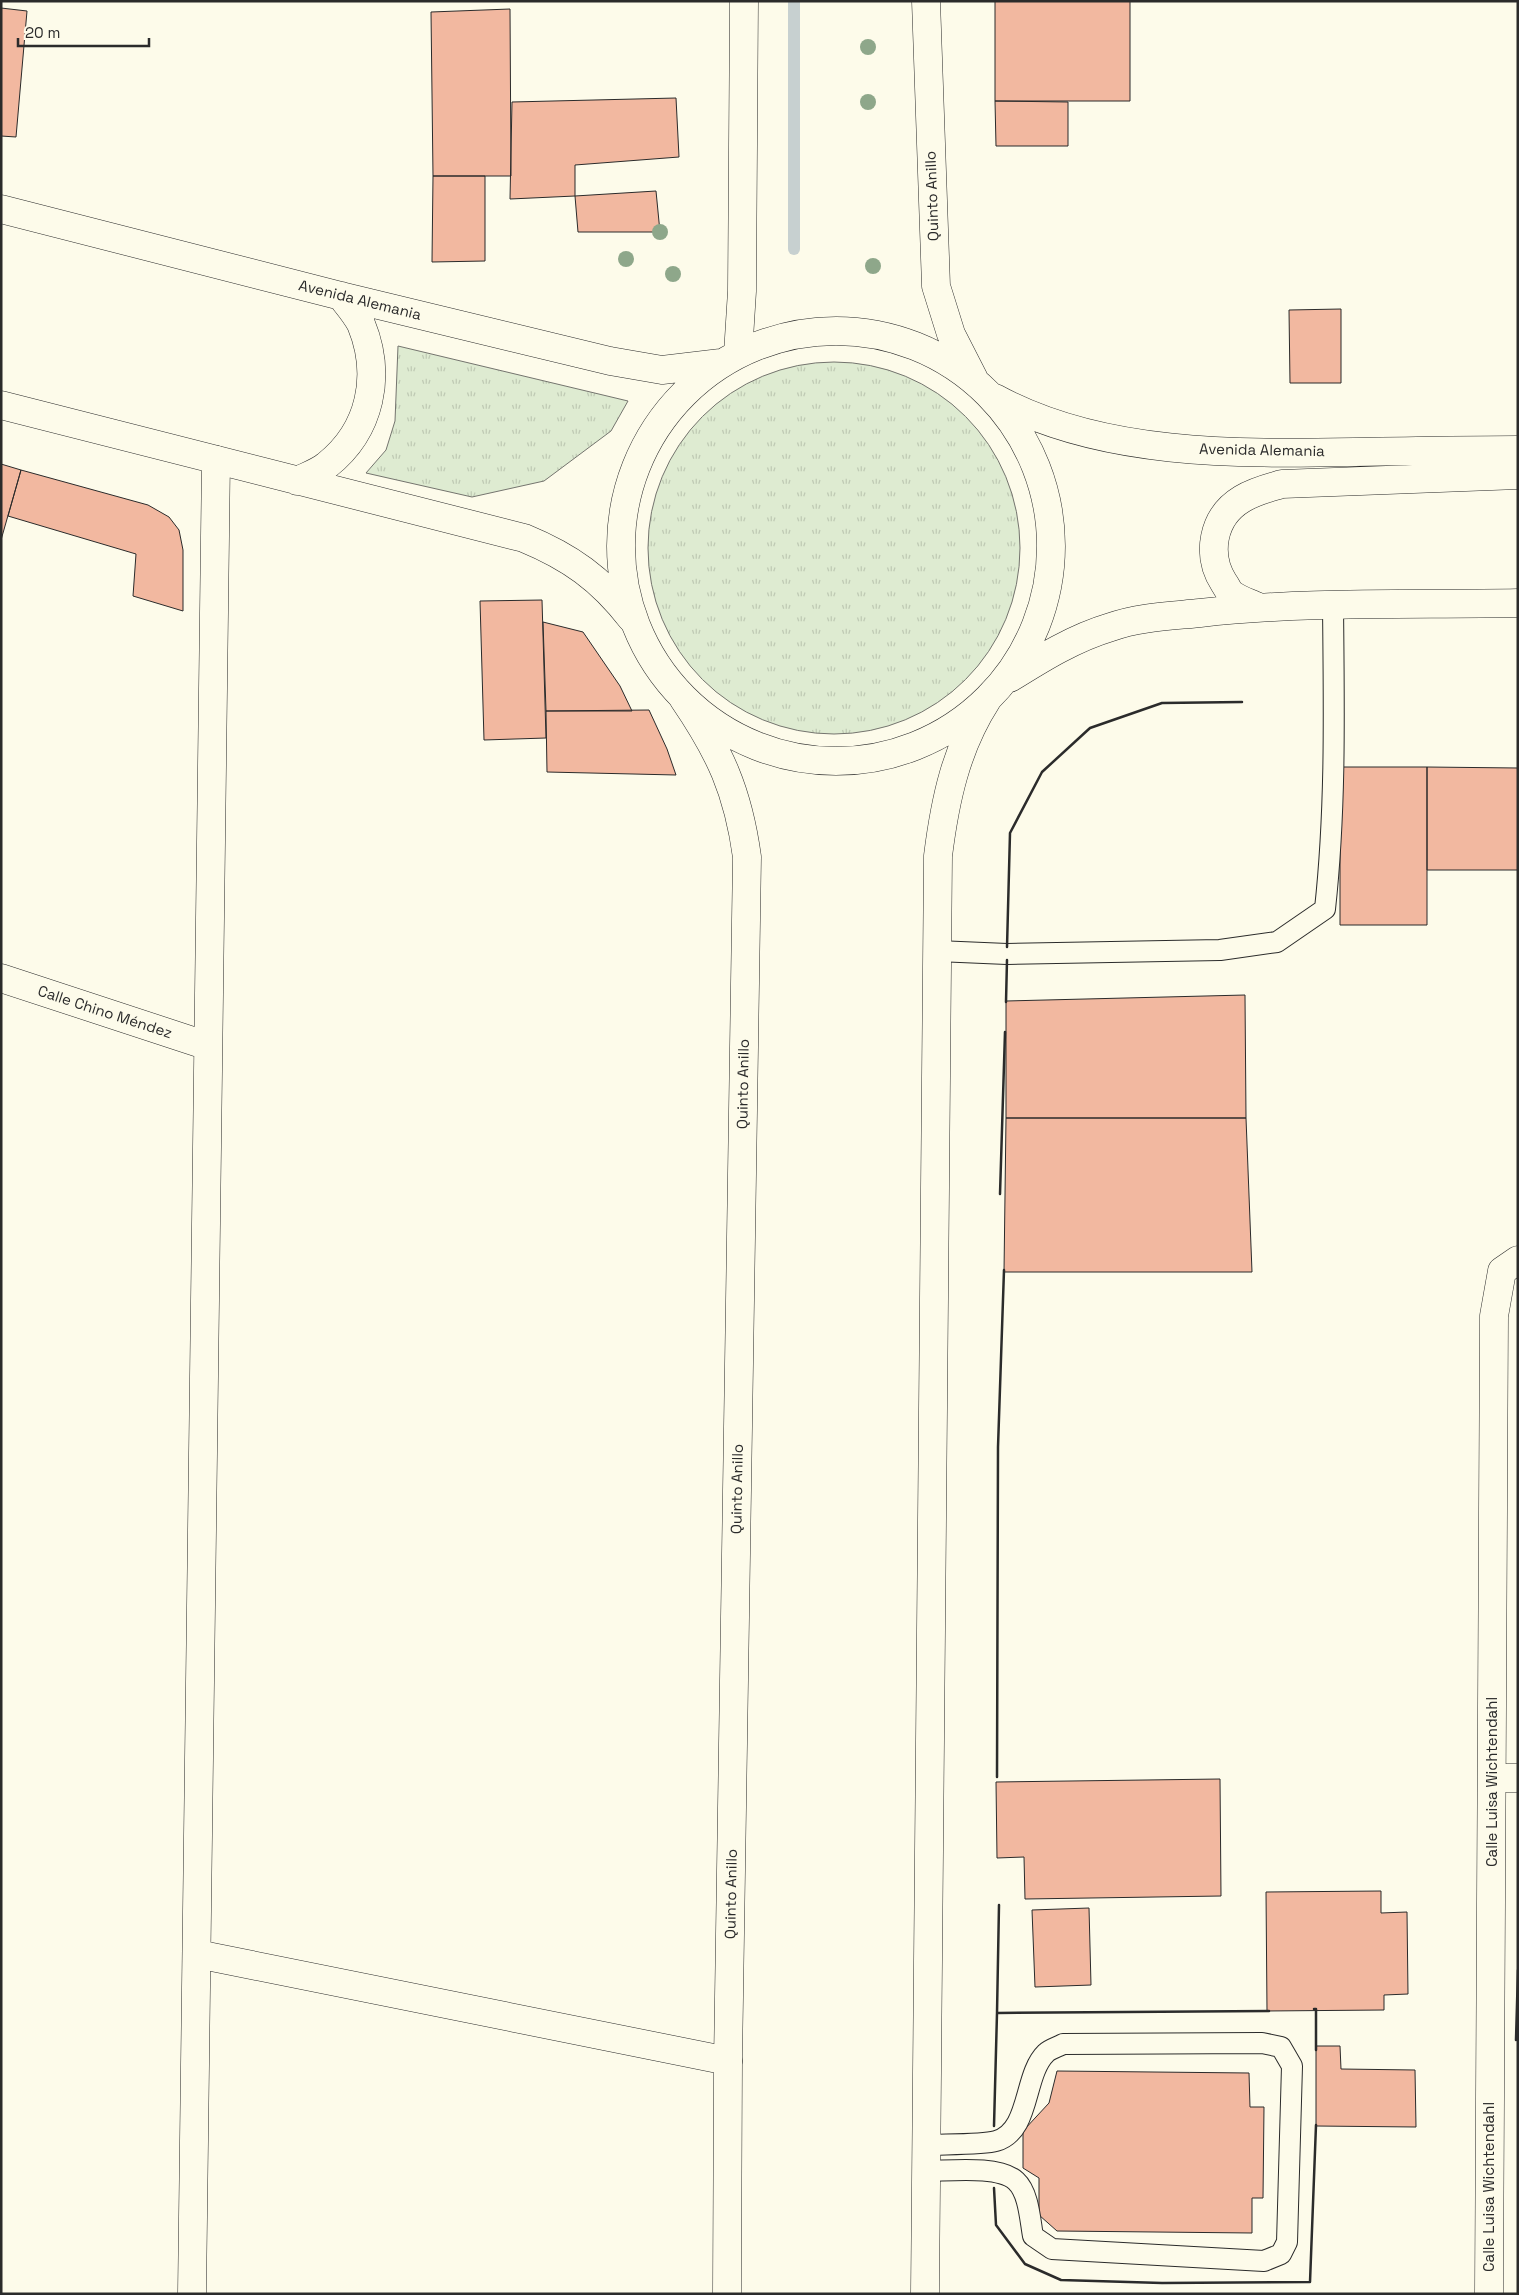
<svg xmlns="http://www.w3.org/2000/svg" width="1519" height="2295" viewBox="0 0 1519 2295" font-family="'Space Grotesk',sans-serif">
<defs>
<pattern id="grass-tufts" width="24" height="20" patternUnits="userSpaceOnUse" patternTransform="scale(1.25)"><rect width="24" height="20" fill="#deebd1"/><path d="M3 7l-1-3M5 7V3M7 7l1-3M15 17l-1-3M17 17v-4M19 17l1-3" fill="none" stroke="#bfcab4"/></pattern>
</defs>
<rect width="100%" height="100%" fill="#fdfbea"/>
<!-- grass -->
<path fill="url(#grass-tufts)" stroke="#74746e" d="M398,346L628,401L611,431L544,481L472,497L366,473L386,450L395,421Z
M648 548a186 186 0 1 1 372 0a186 186 0 1 1-372 0Z"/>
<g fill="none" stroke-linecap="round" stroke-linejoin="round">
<!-- stream -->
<path stroke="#c7d0d0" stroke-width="12" d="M794,1V249"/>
</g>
<!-- building -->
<path fill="#f2b8a0" stroke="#2b2b2b" d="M995,1H1130V101H995Z
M1,8L27,11L16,137L1,136Z
M510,9L511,176H433L431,12Z
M676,98L679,157L575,165V196L510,199L512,102Z
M995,101L1068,102V146H996Z
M433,176H485V261L432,262Z
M656,191L660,232H578L575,196Z
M1341,309V383H1290L1289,310Z
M1,464L21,470L1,540Z
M21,470L148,505L169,517L179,530L183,550V611L133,596L136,554L8,516Z
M542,600L546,738L484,740L480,601Z
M543,622L583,632L620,686L632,711H546Z
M649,710L667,749L676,775L547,772L546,711Z
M1340,767H1427V925H1340Z
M1427,767L1518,768V870H1427Z
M1245,995L1246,1118H1006V1001Z
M1006,1118H1246L1252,1272H1004Z
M1220,1779L1221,1896L1025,1899L1024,1857L997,1858L996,1782Z
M1381,1891V1913L1407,1912L1408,1994L1384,1995V2010L1267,2011L1266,1892Z
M1089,1908L1091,1985L1035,1987L1032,1910Z
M1316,2046H1340L1341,2069L1415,2070L1416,2127L1316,2126Z
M1057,2071L1249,2073L1250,2107H1264L1263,2198H1252V2233L1057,2231L1039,2215V2178L1023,2168V2131L1049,2103Z"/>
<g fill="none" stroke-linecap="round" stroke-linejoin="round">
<!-- service casing -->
<g stroke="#2b2b2b" stroke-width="22">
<path id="service" d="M937,951L1007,954L1220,950L1277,942L1325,909C1336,808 1334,707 1333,606
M926,2171C949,2171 999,2165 1016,2181C1029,2193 1030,2220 1033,2236L1052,2249L1264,2261L1281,2254L1287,2242L1292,2066L1281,2047L1262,2043L1063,2044C1058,2047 1050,2049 1046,2053C1023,2075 1031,2131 996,2141C983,2145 942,2144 926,2145"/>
</g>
<!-- minor casing -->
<g stroke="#2b2b2b" stroke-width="29">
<path id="minor" d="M1,978L208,1046
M1492,1778H1518
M197,1954L728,2061
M192,2294L216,460
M1489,2294L1494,1316L1502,1271L1518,1260"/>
</g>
<!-- secondary casing -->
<g stroke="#2b2b2b" stroke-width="29">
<path id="secondary" d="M926,1L936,286L951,334L974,379
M1,209L341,296L610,361L662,370L721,363
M621 546a215 215 0 1 1 430 0a215 215 0 1 1-430 0Z
M738,354L742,291L744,1
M995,398C1101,456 1237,454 1355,452C1409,451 1463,450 1518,450
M1,405L524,538C570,557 601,579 631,618
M297,481C307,476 319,472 327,465C371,430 382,375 361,324C356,314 348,305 341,296
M1258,607C1250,603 1240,600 1233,595C1229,593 1227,587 1224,583C1206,555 1212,517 1242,499C1255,491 1268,488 1282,484L1518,475
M1010,678C1042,658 1074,638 1111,627C1139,617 1171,616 1200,613C1305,601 1412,605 1518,603
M683,698C720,752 738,791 747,857L728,2061L727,2294
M925,2294L938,856C945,800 956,748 987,700"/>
</g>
<!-- service -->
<use href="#service" stroke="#fdfbea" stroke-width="20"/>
<!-- minor -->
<use href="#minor" stroke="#fdfbea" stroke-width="28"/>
<!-- secondary -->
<use href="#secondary" stroke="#fdfbea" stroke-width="28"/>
<!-- wall -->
<path stroke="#2b2b2b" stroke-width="2.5" d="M1007,947L1010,833L1042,772L1090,728L1162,703L1242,702
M1006,1002L1007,960
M1000,1194L1005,1032
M997,1777L998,1447L1004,1270
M1314,2009H1316V2050
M997,2013L999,1905
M1516,2040L1518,1970
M994,2126L997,2013L1269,2011
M994,2188L996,2225L1025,2264L1061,2280L1162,2283L1310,2282L1316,2125"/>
</g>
<!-- trees -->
<g fill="#8ea78a">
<circle cx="868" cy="47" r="8"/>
<circle cx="868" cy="102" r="8"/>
<circle cx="660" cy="232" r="8"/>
<circle cx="626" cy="259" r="8"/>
<circle cx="873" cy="266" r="8"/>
<circle cx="673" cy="274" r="8"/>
</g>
<g text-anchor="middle" stroke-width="4" stroke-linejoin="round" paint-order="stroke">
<!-- street labels -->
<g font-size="15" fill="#2b2b2b" stroke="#fdfbea">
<text transform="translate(932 196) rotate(-92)" y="5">Quinto Anillo</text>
<text transform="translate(360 300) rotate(14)" y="5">Avenida Alemania</text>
<text transform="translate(1262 450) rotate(1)" y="5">Avenida Alemania</text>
<text transform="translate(105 1012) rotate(18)" y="5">Calle Chino Méndez</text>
<text transform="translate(743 1084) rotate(-89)" y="5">Quinto Anillo</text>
<text transform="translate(737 1489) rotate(-89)" y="5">Quinto Anillo</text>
<text transform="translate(1492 1782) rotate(-90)" y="5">Calle Luisa Wichtendahl</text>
<text transform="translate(731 1894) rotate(-89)" y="5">Quinto Anillo</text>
<text transform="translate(1489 2187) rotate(-90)" y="5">Calle Luisa Wichtendahl</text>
</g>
</g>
<!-- border -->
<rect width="1519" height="2295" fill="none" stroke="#2b2b2b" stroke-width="5"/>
<!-- scale -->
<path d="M18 38v8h131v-8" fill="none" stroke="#2b2b2b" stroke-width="2.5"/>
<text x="25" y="38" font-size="15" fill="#2b2b2b" stroke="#fdfbea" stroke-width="4" paint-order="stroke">20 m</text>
</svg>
